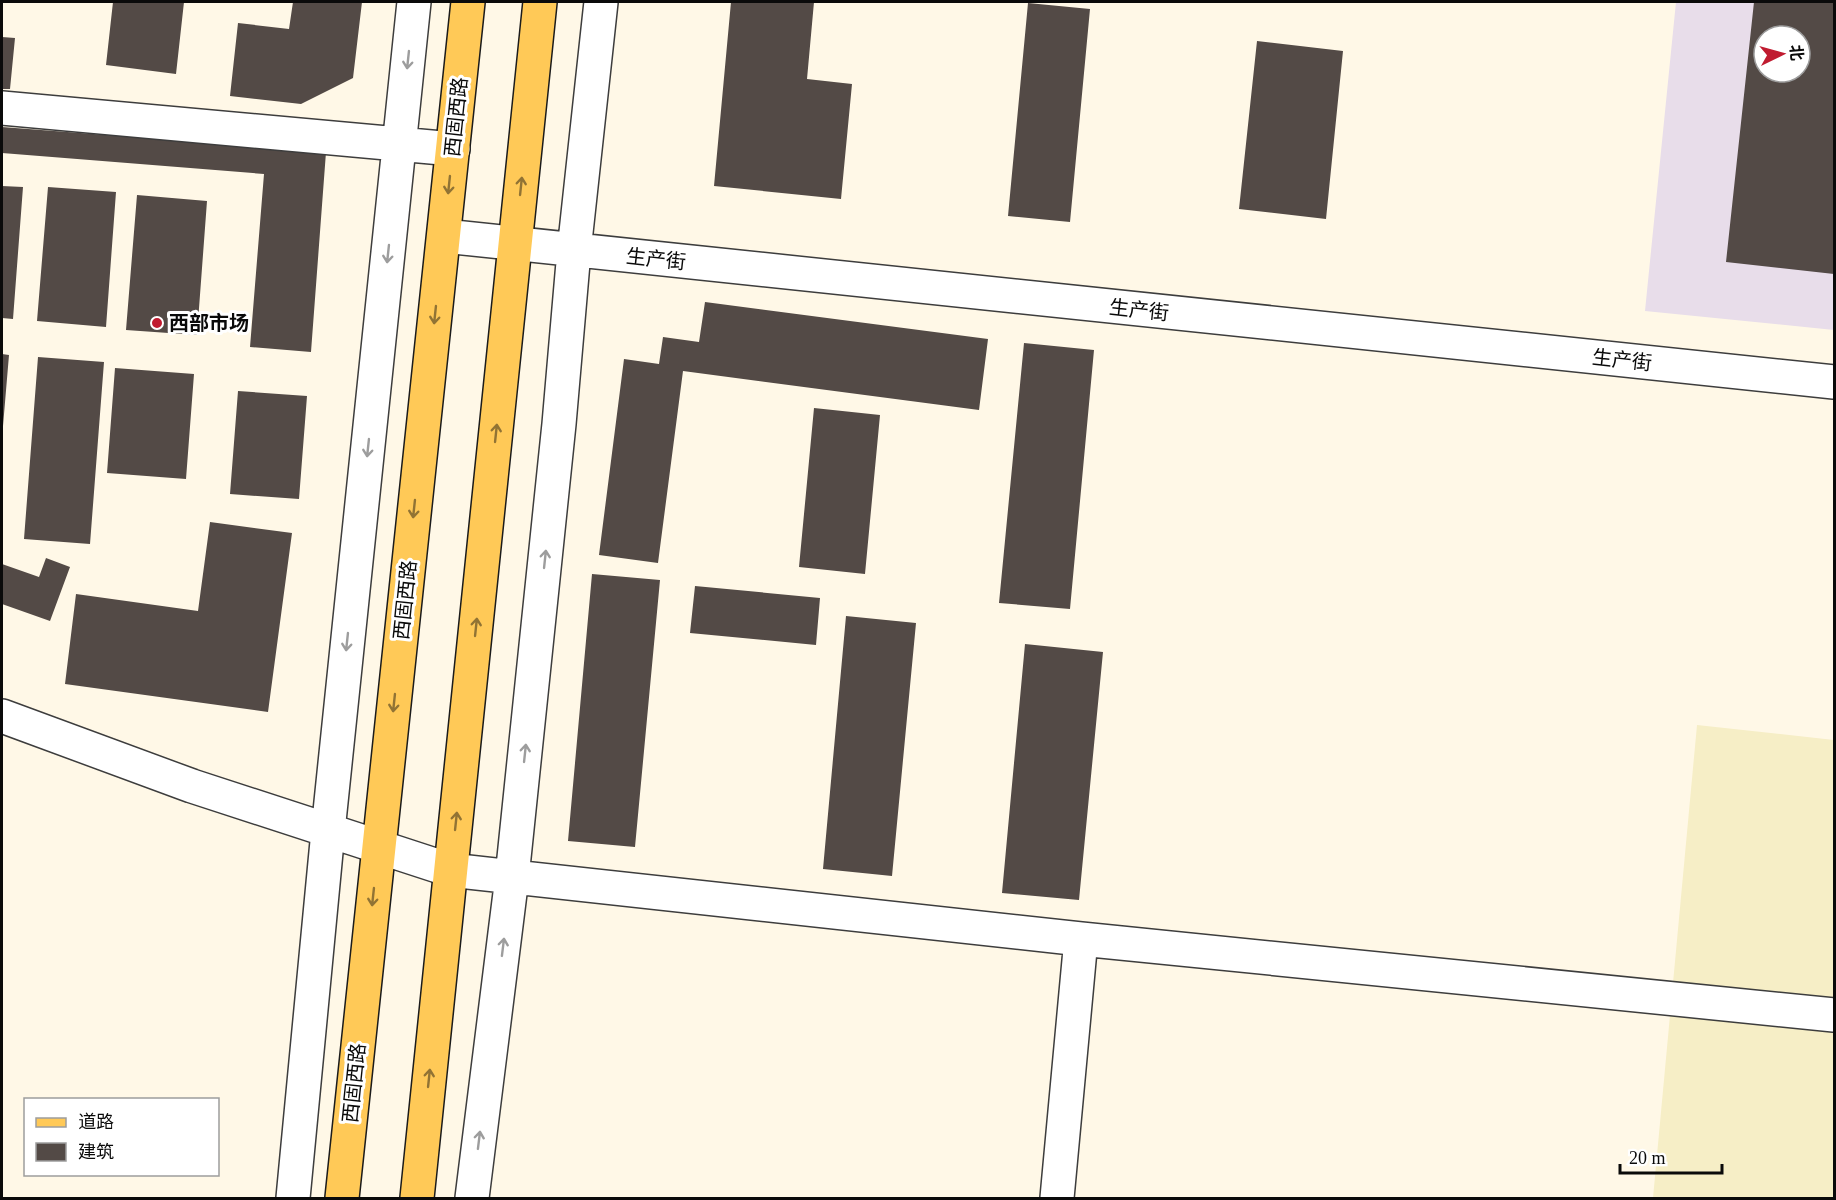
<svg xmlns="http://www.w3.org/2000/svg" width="1836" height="1200" viewBox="0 0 1836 1200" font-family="'Times New Roman','Noto Sans SC',serif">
<rect width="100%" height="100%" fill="#fff8e7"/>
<!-- industrial -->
<path fill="#e8ddea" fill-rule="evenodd" d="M1676,2H1834V330L1645,311ZM1764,36H1800V72H1764Z"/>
<!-- farmland -->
<path fill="#f6eec6" d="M1697,725L1834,740V1198H1653Z"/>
<!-- building -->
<path fill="#534a46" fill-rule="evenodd" d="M113,2H184L176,74L106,65Z
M293,2H362L353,78L301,104L230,96L238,23L289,29Z
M731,2H814L807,79L852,84L841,199L714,186Z
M1754,2H1834V274L1726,262ZM1764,36H1800V72H1764Z
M1028,3L1090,9L1070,222L1008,216Z
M2,37L15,38L10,89H2Z
M1257,41L1343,51L1326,219L1239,209Z
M2,127L326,152L311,352L250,347L264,174L2,153Z
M2,186L23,187L13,319L2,318Z
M48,187L116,192L106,327L37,321Z
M137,195L207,201L197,335L126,330Z
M705,302L988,339L979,410L683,371L658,563L599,555L624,359L659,364L663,337L699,342Z
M1024,343L1094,350L1070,609L999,603Z
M2,354L9,355L3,426H2Z
M38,357L104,362L90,544L24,539Z
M115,368L194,374L186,479L107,473Z
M238,391L307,396L299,499L230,494Z
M814,408L880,415L865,574L799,567Z
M210,522L292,533L268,712L65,684L76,594L198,611Z
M46,558L70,567L50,621L2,604V564L39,577Z
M592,574L660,580L635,847L568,841Z
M695,586L820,598L816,645L690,633Z
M846,616L916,623L892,876L823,869Z
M1025,644L1103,652L1079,900L1002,893Z"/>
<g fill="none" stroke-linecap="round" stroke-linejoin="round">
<!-- minor casing -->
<g stroke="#3d3d3d" stroke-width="36">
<path id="minor" d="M2,108L453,149
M444,236L1834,382
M2,716L192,786L450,870L1081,939L1834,1015
M293,1198L328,831L414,2
M472,1198L512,877L559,424L574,251L601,2
M1057,1198L1081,939"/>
</g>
<!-- major casing -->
<g stroke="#1b1b1b" stroke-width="36">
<path id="major" d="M342,1198L468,2
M417,1198L540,2"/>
</g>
<!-- minor -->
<use href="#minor" stroke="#fff" stroke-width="33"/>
<!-- major -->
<use href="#major" stroke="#ffc957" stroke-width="33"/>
</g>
<!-- one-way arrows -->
<defs><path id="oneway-shaft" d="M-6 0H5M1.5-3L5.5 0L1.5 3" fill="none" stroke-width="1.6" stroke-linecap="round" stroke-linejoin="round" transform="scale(1.5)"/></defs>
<g stroke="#9d9d9d">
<use href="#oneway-shaft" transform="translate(408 60) rotate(96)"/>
<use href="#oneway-shaft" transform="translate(388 254) rotate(96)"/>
<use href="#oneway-shaft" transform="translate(368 448) rotate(96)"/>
<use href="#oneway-shaft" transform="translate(545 559) rotate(-84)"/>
<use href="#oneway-shaft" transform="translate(347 642) rotate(96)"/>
<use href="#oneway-shaft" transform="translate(525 753) rotate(-84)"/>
<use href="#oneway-shaft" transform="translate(503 947) rotate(-83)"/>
<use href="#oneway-shaft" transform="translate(479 1140) rotate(-83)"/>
</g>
<g stroke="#917334">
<use href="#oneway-shaft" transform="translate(449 185) rotate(96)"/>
<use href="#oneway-shaft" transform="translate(521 186) rotate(-84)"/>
<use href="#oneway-shaft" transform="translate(435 315) rotate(96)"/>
<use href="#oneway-shaft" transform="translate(496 433) rotate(-84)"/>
<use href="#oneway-shaft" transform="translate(414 509) rotate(96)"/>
<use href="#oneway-shaft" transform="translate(476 627) rotate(-84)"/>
<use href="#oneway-shaft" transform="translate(394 703) rotate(96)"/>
<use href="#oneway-shaft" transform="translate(456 821) rotate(-84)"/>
<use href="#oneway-shaft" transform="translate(373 897) rotate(96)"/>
<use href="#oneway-shaft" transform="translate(429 1078) rotate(-84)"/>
</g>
<!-- markers -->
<circle fill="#c01b30" stroke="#fff" stroke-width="2" cx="157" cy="323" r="6"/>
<g text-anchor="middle" stroke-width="6" stroke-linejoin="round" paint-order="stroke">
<!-- street labels -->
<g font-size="20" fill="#0a0a0a" stroke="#fff">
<text transform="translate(456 117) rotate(-84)" y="7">西固西路</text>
<text transform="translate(656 259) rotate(6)" y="7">生产街</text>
<text transform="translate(1139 310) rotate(6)" y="7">生产街</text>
<text transform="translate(1622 360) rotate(6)" y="7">生产街</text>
<text transform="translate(405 600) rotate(-84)" y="7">西固西路</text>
<text transform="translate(354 1083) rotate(-84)" y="7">西固西路</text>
</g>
<!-- poi labels -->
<g font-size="20" font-weight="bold" fill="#0a0a0a" stroke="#fff" text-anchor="start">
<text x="169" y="330">西部市场</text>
</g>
</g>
<!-- border -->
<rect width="1836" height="1200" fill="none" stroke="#0a0a0a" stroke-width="6"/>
<!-- legend -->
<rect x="24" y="1098" width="195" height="78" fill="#ffffff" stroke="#9d9d9d" stroke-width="1.5"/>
<rect x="36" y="1118" width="30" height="9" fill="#ffc957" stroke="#9d9d9d" stroke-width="1.5"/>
<text x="78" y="1128" font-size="18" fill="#0a0a0a">道路</text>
<rect x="36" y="1143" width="30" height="18" fill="#534a46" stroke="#9d9d9d" stroke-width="1.5"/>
<text x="78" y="1158" font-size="18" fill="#0a0a0a">建筑</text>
<!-- north arrow -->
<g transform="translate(1782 54) rotate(85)"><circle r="28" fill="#ffffff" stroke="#9d9d9d" stroke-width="1.5"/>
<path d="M0-4.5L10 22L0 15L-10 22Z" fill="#c01b30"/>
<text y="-9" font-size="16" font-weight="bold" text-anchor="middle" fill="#0a0a0a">北</text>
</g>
<!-- scale -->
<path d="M1620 1164v9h102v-9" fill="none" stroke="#0a0a0a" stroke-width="3"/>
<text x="1629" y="1164" font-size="18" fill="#0a0a0a" stroke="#ffffff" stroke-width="4.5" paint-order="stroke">20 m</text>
</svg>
